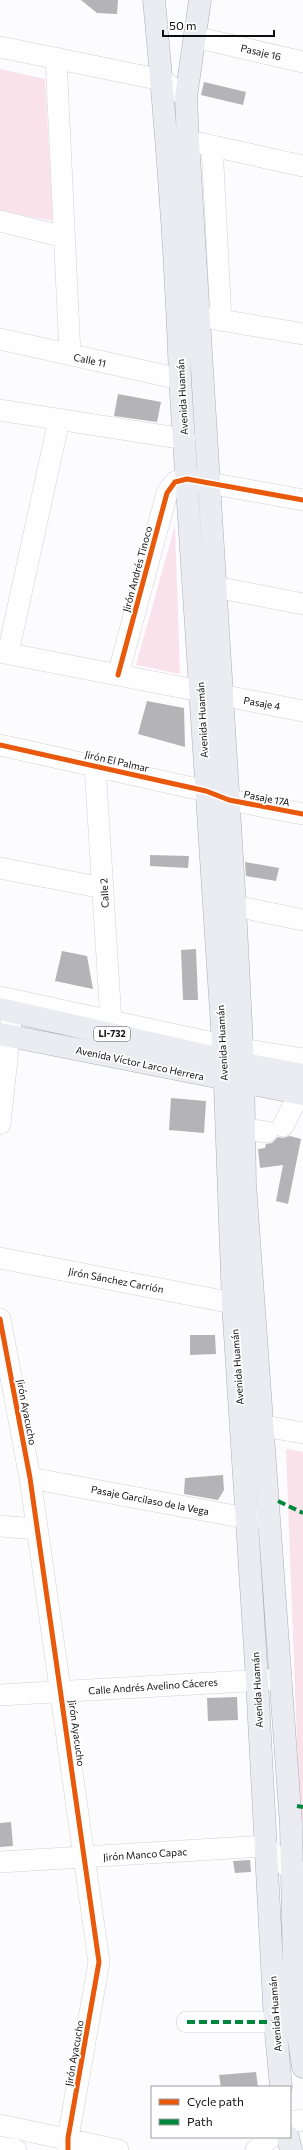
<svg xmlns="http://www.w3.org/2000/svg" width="303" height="2150" viewBox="0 0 303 2150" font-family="Commissioner,sans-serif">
<rect width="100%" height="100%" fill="#fcfbfe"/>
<!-- green -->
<path fill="#fae2eb" d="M0,69L45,79L53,221L0,211Z
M175,525L180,674L136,665Z
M286,1449L303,1452V1821H300Z"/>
<!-- building -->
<path fill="#b4b3b5" d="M81,0H118L117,14L97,13Z
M204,82L246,92L243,105L201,95Z
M118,394L161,402L157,422L114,416Z
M147,701L184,708L185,747L138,734Z
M150,855L189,856L188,868L150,866Z
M245,862L279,868L276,881L246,876Z
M196,949L198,1000H183L181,950Z
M62,951L87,956L93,989L55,981Z
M171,1098L206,1101L204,1133L169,1130Z
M290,1136L301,1139L288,1204L276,1201L283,1165L260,1168L258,1149L265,1148L266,1144L272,1143L278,1137L283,1138Z
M190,1335H215L216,1354L190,1355Z
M223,1475L224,1490L218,1500L184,1494L185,1478Z
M237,1697L238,1720L208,1721L207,1698Z
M11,1822L13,1846L0,1847V1823Z
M250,1860L251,1872L235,1873L233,1861Z
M256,2072L258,2087H221L219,2075Z"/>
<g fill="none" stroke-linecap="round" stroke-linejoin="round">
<!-- minor casing -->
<g stroke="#d2d1d4" stroke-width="22">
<path id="minor" d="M195,37L303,62
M0,47L162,80L186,97
M56,58L70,355
M199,143L303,166
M212,146L221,320
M0,221L64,237
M209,318L303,334
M0,339L180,379
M0,410L185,439
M215,587L303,604
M0,652L303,711
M8,653L59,420
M118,675L167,493L175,482L187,479L303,500
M0,745L206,791L229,800L303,814
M95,765L111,1021
M0,868L103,888
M235,906L303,920
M0,997L241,1049L303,1059
M0,1124L12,1012
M283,1126L299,1094
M244,1129L267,1132
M0,1258L233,1303L248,1298
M0,1319L30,1478L99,1962L68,2138V2150
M264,1426L303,1433
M30,1478L246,1518H264
M0,1526L36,1529
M0,1695L281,1679
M0,1862L265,1846L292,1871L303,1873
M187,2022H275
M290,2122L303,2120
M0,2125L118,2150
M0,2147L16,2150
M256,2150L271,2137"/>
</g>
<!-- major casing -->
<g stroke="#adafb8" stroke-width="23">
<path id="major" d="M154,0C166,126 176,253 180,379L224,1059L233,1303L257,1680L275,2022L281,2087
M200,0L186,97L188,141L235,906L243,1064L245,1184L291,1825L295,2014L303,2067
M0,1009L243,1064L303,1075
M0,1034L303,1094
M288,2137L291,2150"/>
</g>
<!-- minor -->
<use href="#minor" stroke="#fffeff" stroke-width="21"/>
<!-- major -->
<use href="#major" stroke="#ebecf1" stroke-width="22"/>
<!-- quiet -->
<path stroke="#00873e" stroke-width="4" stroke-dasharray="8 4" stroke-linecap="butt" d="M278,1501L303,1513
M297,1806L303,1807
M187,2022H275"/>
<!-- cycleway casing -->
<g stroke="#fff" stroke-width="8">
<path id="cycleway" d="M118,675L167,493L175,482L187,479L303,500
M0,745L206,791L229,800L303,814
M0,1319L30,1478L99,1962L68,2138V2150"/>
</g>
<!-- cycleway -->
<use href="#cycleway" stroke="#e8590c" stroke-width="5"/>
</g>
<g text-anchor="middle" stroke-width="3.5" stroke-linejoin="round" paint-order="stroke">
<!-- shield labels -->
<rect fill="#fff" stroke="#565658" stroke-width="1" x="94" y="1027" width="36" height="14" rx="3"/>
<g font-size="9" font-weight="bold" fill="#0e0d10">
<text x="112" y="1037">LI-732</text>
</g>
<!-- street labels -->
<g font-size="10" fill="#0e0d10" stroke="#fff">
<text transform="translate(261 52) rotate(13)" y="4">Pasaje 16</text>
<text transform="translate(90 360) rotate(12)" y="4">Calle 11</text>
<text transform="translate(182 397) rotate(-93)" y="4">Avenida Huamán</text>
<text transform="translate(137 569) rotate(-75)" y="4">Jirón Andrés Tinoco</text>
<text transform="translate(262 703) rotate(10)" y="4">Pasaje 4</text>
<text transform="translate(202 720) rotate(-93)" y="4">Avenida Huamán</text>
<text transform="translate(117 761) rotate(13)" y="4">Jirón El Palmar</text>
<text transform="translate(267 798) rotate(11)" y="4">Pasaje 17A</text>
<text transform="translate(104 893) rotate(-93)" y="4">Calle 2</text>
<text transform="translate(222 1043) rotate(-93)" y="4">Avenida Huamán</text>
<text transform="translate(140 1063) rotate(12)" y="4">Avenida Víctor Larco Herrera</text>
<text transform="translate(116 1280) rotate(11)" y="4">Jirón Sánchez Carrión</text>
<text transform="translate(237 1367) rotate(-94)" y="4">Avenida Huamán</text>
<text transform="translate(27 1412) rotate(79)" y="4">Jirón Ayacucho</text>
<text transform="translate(150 1500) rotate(11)" y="4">Pasaje Garcilaso de la Vega</text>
<text transform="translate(153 1686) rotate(-4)" y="4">Calle Andrés Avelino Cáceres</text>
<text transform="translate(257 1690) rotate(-93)" y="4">Avenida Huamán</text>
<text transform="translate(77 1733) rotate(82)" y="4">Jirón Ayacucho</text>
<text transform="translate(145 1854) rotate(-4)" y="4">Jirón Manco Capac</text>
<text transform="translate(275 2014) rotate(-94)" y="4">Avenida Huamán</text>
<text transform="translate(74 2053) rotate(-80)" y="4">Jirón Ayacucho</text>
</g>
</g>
<!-- legend -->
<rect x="151" y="2086" width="140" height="52" fill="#ffffff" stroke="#9f9e9f"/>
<rect x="159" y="2099" width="20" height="6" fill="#e8590c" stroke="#9f9e9f"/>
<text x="187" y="2106" font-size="12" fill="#0e0d10">Cycle path</text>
<rect x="159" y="2119" width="20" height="6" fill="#00873e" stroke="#9f9e9f"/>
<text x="187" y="2126" font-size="12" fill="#0e0d10">Path</text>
<!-- scale -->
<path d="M163 30v6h111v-6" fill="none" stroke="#0e0d10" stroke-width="2"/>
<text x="169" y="30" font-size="12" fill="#0e0d10" stroke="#ffffff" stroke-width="3" paint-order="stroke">50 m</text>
</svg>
